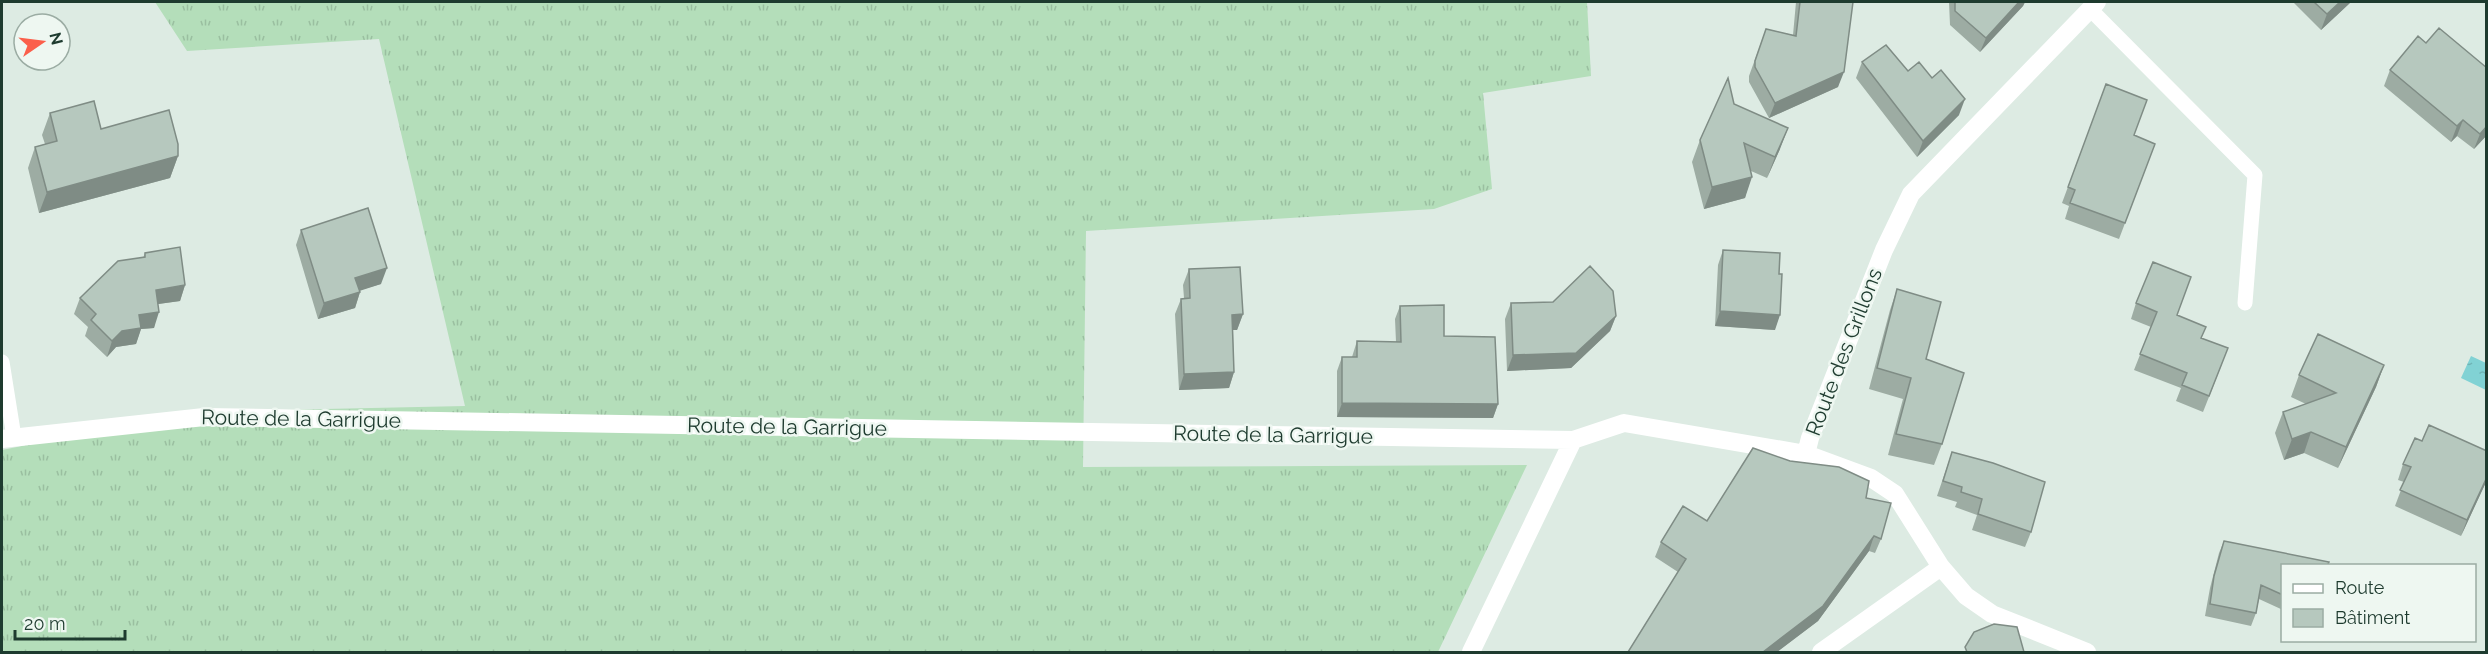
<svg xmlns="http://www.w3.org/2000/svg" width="2488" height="654" viewBox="0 0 2488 654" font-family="Raleway,sans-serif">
<defs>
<pattern id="grass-tufts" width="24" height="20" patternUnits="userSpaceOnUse" patternTransform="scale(1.5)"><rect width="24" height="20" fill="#b4deba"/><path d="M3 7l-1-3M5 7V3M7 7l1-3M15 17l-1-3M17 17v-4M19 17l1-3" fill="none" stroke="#9abfa0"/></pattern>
<pattern id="water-ripples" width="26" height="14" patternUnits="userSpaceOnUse" patternTransform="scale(1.5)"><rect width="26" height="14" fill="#81d2d4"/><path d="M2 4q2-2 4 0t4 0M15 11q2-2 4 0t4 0" fill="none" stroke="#6fb5b6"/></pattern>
</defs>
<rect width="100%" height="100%" fill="#ddebe3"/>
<!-- grass -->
<path fill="url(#grass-tufts)" d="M155,2H1587L1591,76L1483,93L1492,189L1434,209L1086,231L1083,467L1527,465L1438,652H2V450L190,412L465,406L379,39L187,51Z"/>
<!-- water -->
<path fill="url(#water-ripples)" d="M2471,356L2486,363V390L2461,378Z"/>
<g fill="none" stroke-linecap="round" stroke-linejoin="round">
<!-- lane -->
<path stroke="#fff" stroke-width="15" d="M2090,9L2255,175L2245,303
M2,362L14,437"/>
<!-- street -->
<path stroke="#fff" stroke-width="18" d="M2,439L204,417L1573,440
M1806,454L1810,438L1884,250L1911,194L2097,2
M1471,652L1573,440L1624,423L1806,454L1871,478L1895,494L1941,567L1966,596L1992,614L2087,652
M1821,652L1941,567"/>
</g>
<!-- wall -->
<path fill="#9daca3" d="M1796,2H1853L1838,87L1769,118L1749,82V76L1766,29L1793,35Z
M1949,2H2025L2023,6L1980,52L1950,25Z
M2293,2H2351L2321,30Z
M2426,43L2487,68V135L2474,149L2457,136L2451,142L2384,86L2390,70Z
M1862,62L1908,71L1959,115L1917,157L1856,78Z
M2106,84L2134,135L2155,144L2119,239L2065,219L2069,206L2062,203Z
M1734,104L1780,149L1767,178L1751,171L1745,198L1704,209L1692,162L1700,140Z
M50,113L101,129L178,156L170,178L39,213L28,168L35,147L45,144L42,135Z
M301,230L381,284L360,290V292L355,308L318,319L296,245Z
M1723,250L1775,330L1715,326L1718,265Z
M145,253L185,285L180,301L158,304L154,328L141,329L136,344L116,347L107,357L85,336L88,327L74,314L80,298L143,258Z
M1189,269L1243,314L1237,330H1233L1234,372L1229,388L1179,390L1175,314L1181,299L1184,298L1183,285Z
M1897,289L1926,359L1942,444L1934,465L1888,455L1903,399L1869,389L1890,310Z
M1511,303L1616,316L1610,331L1571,368L1507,371L1505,319Z
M2136,303L2177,315L2202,338L2222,364L2203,412L2176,401L2181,388L2134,370L2151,327L2131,319Z
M1400,306L1444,336L1498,404L1493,418L1337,417V371L1342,357H1352L1357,341L1396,342L1395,319Z
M2384,365L2376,387L2338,468L2304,453L2284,460L2275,433L2283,412L2306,404L2291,397L2299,375Z
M2422,441L2487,451V480L2461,536L2395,506L2404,482L2398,480L2403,464Z
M1952,452L2031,532L2025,547L1972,530L1977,515L1955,507L1957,502L1937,496Z
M1866,498L1881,539L1875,553L1869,551L1818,621L1777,652H1628L1678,572L1655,557L1661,542L1707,521Z
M2224,541L2283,566V610L2259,599L2256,613L2251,626L2205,616L2210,588L2219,553Z"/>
<!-- shaded-wall -->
<path fill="#7f8c85" d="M2019,2H2025L2023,6L1980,52L1986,38Z
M2340,2H2351L2321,30L2327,14Z
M1844,72L1838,87L1769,118L1775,103Z
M1965,99L1959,115L1917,157L1923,141Z
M2463,120L2457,136L2451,142L2457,126Z
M2487,126V135L2474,149L2480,134Z
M1788,128L1780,149L1767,178L1775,157Z
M178,156L170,178L39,213L47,192Z
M1752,177L1745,198L1704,209L1712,187Z
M387,268L381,284L350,294L355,278Z
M185,285L180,301L151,305L156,290Z
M360,292L355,308L318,319L324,303Z
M1720,311L1780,315L1775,330L1715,326Z
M159,312L154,328L141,329L136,344L116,347L107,357L112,341L139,315Z
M1243,314L1237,330H1226L1232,315Z
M1616,316L1610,331L1571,368L1507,371L1513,355Z
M2384,365L2376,387L2338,468L2346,447Z
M1234,372L1229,388L1179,390L1184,374Z
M1342,403L1498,404L1493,418L1337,417Z
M2311,432L2304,453L2284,460L2292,439Z
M2487,477V480L2461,536L2467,520Z
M1874,536L1869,551L1818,621L1777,652H1763Z"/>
<!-- building -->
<path fill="#b6c8be" stroke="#7f8c85" stroke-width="1.5" d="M1800,2H1853L1844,72L1775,103L1755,67V61L1766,29L1796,36Z
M1955,2H2019L1986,38L1955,11Z
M2314,2H2340L2327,14Z
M2439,28L2487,68V126L2480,134L2463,120L2457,126L2390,70L2418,36L2426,43Z
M1886,45L1908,71L1919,62L1932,78L1941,70L1965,99L1923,141L1862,62Z
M1728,78L1734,104L1788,128L1775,157L1744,143L1752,177L1712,187L1700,140Z
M2106,84L2147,100L2134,135L2155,144L2125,223L2070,203L2075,190L2068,187Z
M94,101L101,129L169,110L178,144V156L47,192L35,147L57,141L50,113Z
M368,208L387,268L355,278L360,292L324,303L301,230Z
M180,247L185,285L156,290L159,312L139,315L141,328L122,331L112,341L91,320L96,314L80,298L118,261L145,257V253Z
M1723,250L1780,253L1779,274H1782L1780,315L1720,311Z
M2153,262L2191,277L2177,315L2206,327L2201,338L2228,348L2209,396L2182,385L2187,373L2140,354L2157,312L2136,303Z
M1590,266L1613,291L1616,316L1576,353L1513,355L1511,303L1553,302Z
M1240,267L1243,314L1232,315L1234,372L1184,374L1181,299L1190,298L1189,269Z
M1897,289L1941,302L1926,359L1964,373L1942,444L1896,434L1911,378L1877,368Z
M1444,305V336L1495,337L1498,404L1342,403V357H1357V341L1401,342L1400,306Z
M2318,334L2384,365L2346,447L2311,432L2292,439L2283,412L2336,393L2299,375Z
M2429,425L2487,451V477L2467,520L2400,490L2411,467L2403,464L2415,438L2422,441Z
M1753,448L1790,461L1839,467L1869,481L1866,498L1891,503L1881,539L1874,536L1823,606L1763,652H1628L1686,559L1661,542L1683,506L1707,521Z
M1952,452L1993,463L2045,482L2031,532L1978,514L1982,499L1961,492L1962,487L1943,481Z
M2224,541L2329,562L2327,566H2283V595L2261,585L2256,613L2210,604L2214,576Z
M1994,624L2017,627L2024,652H1967L1965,647L1974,632Z"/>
<g text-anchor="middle" stroke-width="5" stroke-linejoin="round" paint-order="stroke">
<!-- street labels -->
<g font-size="21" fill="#1e3b2f" stroke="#eef7f1">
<text transform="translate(1844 352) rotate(-69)" y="7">Route des Grillons</text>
<text transform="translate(301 419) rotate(1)" y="7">Route de la Garrigue</text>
<text transform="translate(787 427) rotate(1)" y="7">Route de la Garrigue</text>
<text transform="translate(1273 435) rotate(1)" y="7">Route de la Garrigue</text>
</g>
</g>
<!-- border -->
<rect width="2488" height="654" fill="none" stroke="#1e3b2f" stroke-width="6"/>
<!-- legend -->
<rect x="2281" y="564" width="195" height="78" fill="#eef7f1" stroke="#9baca3" stroke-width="1.5"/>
<rect x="2293" y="584" width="30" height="9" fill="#ffffff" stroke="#9baca3" stroke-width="1.5"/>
<text x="2335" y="594" font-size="18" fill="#1e3b2f">Route</text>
<rect x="2293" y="609" width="30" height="18" fill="#b6c8be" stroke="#9baca3" stroke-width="1.5"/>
<text x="2335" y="624" font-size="18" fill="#1e3b2f">Bâtiment</text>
<!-- north arrow -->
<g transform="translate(42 42) rotate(76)"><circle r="28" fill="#eef7f1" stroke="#9baca3" stroke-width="1.5"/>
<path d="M0-4.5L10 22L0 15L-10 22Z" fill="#fb5f4b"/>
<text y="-9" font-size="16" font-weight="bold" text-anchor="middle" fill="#1e3b2f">N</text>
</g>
<!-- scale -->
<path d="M15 630v9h110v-9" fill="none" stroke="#1e3b2f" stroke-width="3"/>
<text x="24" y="630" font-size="18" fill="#1e3b2f" stroke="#eef7f1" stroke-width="4.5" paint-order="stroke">20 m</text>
</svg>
